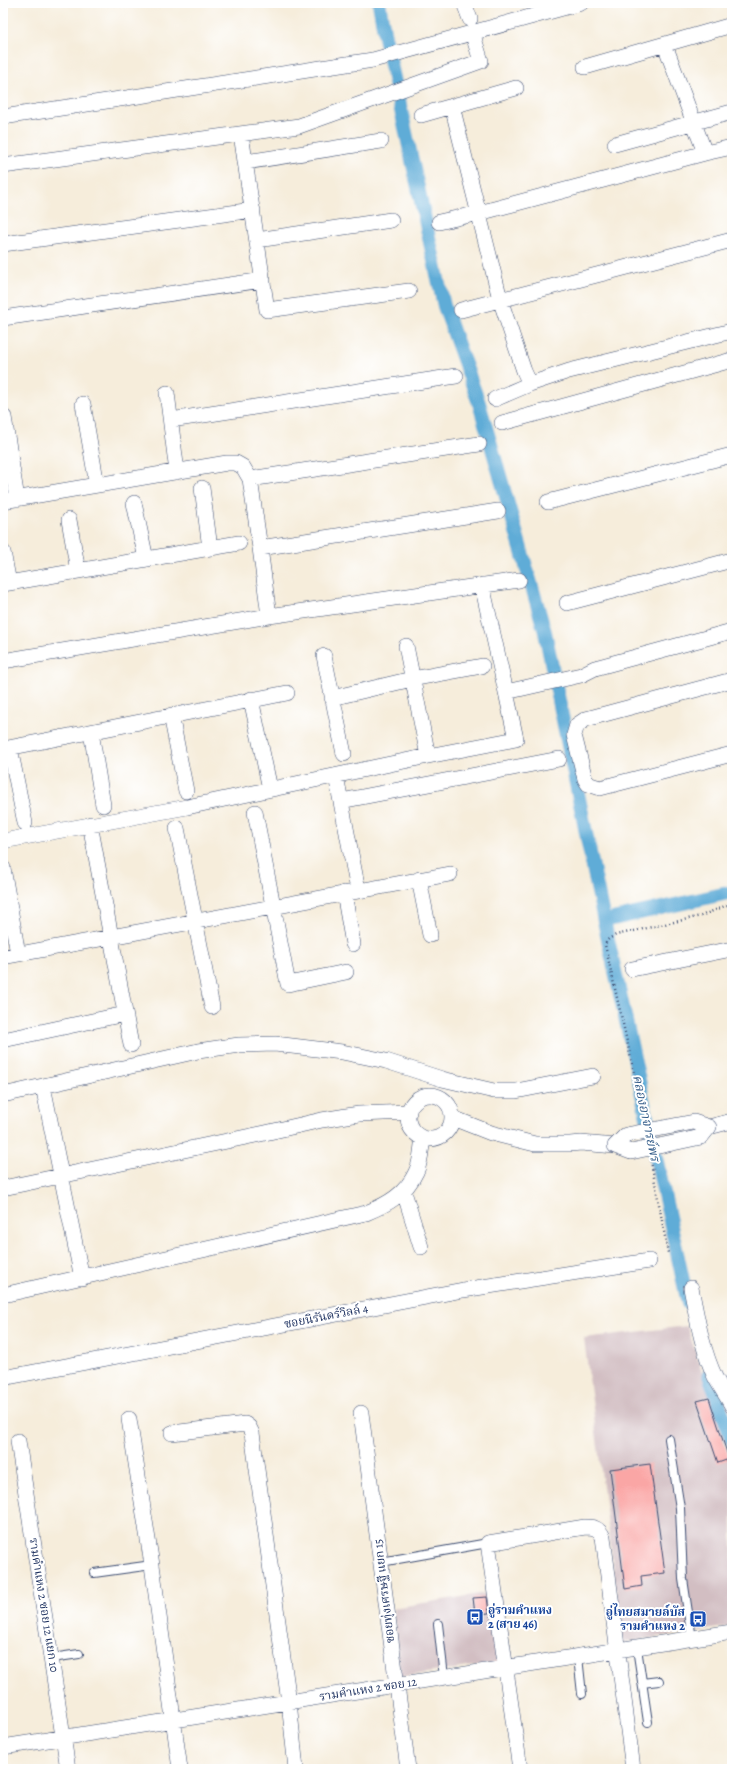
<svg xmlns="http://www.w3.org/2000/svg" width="735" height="1772" viewBox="0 0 735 1772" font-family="Alegreya,'Noto Serif Thai',serif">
<rect width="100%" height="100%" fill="#fff"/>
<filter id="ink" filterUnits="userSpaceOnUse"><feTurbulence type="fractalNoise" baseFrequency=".025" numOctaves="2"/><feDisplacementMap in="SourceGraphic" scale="8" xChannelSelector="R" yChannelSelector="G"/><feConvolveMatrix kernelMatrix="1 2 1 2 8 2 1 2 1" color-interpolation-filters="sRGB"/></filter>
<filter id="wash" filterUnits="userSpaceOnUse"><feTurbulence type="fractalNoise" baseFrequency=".012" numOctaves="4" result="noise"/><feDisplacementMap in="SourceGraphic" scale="16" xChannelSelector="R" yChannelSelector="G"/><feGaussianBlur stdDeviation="0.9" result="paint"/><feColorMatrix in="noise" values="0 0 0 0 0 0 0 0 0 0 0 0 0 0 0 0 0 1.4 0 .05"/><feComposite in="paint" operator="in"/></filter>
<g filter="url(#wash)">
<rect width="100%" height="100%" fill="#f6eddb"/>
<!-- industrial -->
<path fill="#d2bec2" d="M687,1326L730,1459L732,1472V1626L623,1642L584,1338Z
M492,1592L502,1662L400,1677L393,1608Z"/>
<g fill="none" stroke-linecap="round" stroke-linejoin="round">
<!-- canal -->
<path stroke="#5eacd7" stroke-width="14" d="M379,3L385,37L444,306L479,403L545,632L604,921
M688,1303L604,921L732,892
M709,1375L732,1440"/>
</g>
<g id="blocks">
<!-- building -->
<path fill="#faa6a5" d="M709,1398L729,1459L718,1463L697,1401Z
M650,1464L665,1573L641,1576L642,1586L625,1589L610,1469Z
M487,1597L489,1613L475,1614L473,1598Z"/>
</g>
</g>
<g filter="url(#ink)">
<use href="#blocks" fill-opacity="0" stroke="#3c4c71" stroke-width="1"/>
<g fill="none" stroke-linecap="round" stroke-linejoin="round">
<!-- lane casing -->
<g stroke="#3c4c71" stroke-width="10">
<path id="lane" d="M669,1439L680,1508L683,1579L692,1639
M381,1562L488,1543
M94,1573L152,1565
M438,1624L444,1677
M637,1648L648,1722
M578,1657L582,1694
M52,1658L79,1654
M642,1683L659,1681"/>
</g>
<!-- street casing -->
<g stroke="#3c4c71" stroke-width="16">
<path id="street" d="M464,3L470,19
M585,67L732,25
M452,106L500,299L524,371L530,384
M421,115L516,88
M3,117L373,60L581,3
M241,134L267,310L409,291
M615,144L732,112
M705,153L732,147
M246,162L381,141
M3,166L299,126L481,61L472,32
M439,222L479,213L705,153L665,45
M257,240L391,220
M3,244L253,210
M461,310L732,240
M3,318L263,280
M167,393L177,472
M495,399L530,384L569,371L732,331
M83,404L97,485
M4,417L17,499
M171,420L456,376
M502,423L732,360
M250,479L479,444
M202,488L210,548
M3,501L227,463H236L243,467L250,479L260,548L269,616
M548,502L732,455
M134,503L146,559
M69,520L78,571
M260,548L498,511
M3,552L9,583
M3,584L239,543
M482,585L506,692
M567,603L732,560
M406,646L428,756
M324,656L344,754
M3,661L269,616L519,580
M732,680L586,719L577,725L574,735L585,779L588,784L600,788L732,754
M332,698L412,679L482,666
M251,699L270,789
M171,715L186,791
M91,732L103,805
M10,748L25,823
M3,749L287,693
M336,776L358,890
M341,801L559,759
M255,812L288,984L346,972
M90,824L131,1045
M177,828L212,1007
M3,841L187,807L428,756L516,739L506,692L581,675L595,668L732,631
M3,868L18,954
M419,879L430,935
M344,893L353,944
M3,957L450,874
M632,969L732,949
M3,1040L125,1014
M43,1086L82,1278
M3,1095L198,1051L239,1045L275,1044L342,1052L386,1061L442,1079L494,1091H516L593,1076
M408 1117a22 22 0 1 1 44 0a22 22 0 1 1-44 0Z
M452,1120H458L491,1133L535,1144H570L581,1143L615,1146
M709,1127L732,1121
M3,1188L265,1133L322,1120L359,1114L409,1112
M404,1192L421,1247
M691,1288C697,1318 702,1349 715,1377C720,1387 727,1396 732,1406
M3,1295L366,1213C388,1204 406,1194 416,1172C421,1163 421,1149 423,1138
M3,1378L463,1290L649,1261
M361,1413L408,1769
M129,1419L152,1565L180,1769
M172,1433L245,1424L249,1427L252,1433L289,1702L296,1769
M18,1441L68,1769
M3,1747L732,1632
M520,1769L488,1543L585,1527C594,1527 599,1528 603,1537L633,1769"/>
</g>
<!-- path -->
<path stroke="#3c4c71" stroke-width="2.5" stroke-dasharray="1 3" stroke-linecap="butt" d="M643,1119L634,1072L605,945C607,939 610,938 616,935L701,916L732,903
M651,1161L668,1253"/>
<!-- lane -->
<use href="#lane" stroke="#fff" stroke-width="8"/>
<!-- street -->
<use href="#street" stroke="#fff" stroke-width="15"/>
<!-- street-bridge casing -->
<g stroke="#3c4c71" stroke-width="16" stroke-linecap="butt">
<path id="street-bridge" d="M694,1122L709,1127L701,1137L631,1152L615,1146L626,1135Z"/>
</g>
<!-- street-bridge -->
<use href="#street-bridge" stroke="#fff" stroke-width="15"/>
</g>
</g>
<!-- icons -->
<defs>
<g id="bus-square" transform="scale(0.9)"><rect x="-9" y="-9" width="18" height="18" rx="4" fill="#1a4fb4" stroke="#fff"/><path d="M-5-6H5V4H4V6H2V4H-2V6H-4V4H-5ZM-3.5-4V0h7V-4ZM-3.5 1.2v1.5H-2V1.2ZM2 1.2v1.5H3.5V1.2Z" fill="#fff"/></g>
</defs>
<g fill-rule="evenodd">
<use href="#bus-square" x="475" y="1617"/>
<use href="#bus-square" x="698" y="1619"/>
</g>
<g text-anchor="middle" stroke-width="4" stroke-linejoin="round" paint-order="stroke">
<!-- street labels -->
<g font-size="12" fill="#1b2f5e" stroke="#fff">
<text transform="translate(326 1316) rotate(-11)" y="4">ซอยนิรันดร์วิลล์ 4</text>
<text transform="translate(384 1591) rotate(-97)" y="4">ซอยทุ่งเศรษฐี แยก 15</text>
<text transform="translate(44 1605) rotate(81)" y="4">รามคำแหง 2 ซอย 12 แยก 10</text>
<text transform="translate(368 1689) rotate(-9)" y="4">รามคำแหง 2 ซอย 12</text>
</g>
<!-- transit labels -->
<g font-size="12" font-weight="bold" fill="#164399" stroke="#fff" text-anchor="start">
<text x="488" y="1614">อู่รามคำแหง<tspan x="488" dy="14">2 (สาย 46)</tspan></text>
<text x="685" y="1616" text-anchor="end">อู่ไทยสมายล์บัส<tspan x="685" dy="14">รามคำแหง 2</tspan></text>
</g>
<!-- water labels -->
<g font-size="13" font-style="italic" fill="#325b88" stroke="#fff">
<text transform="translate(647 1118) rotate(78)" y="5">คลองอาจารย์พร</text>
</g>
</g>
<!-- margin -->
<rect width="735" height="1772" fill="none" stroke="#fff" stroke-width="16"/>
</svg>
